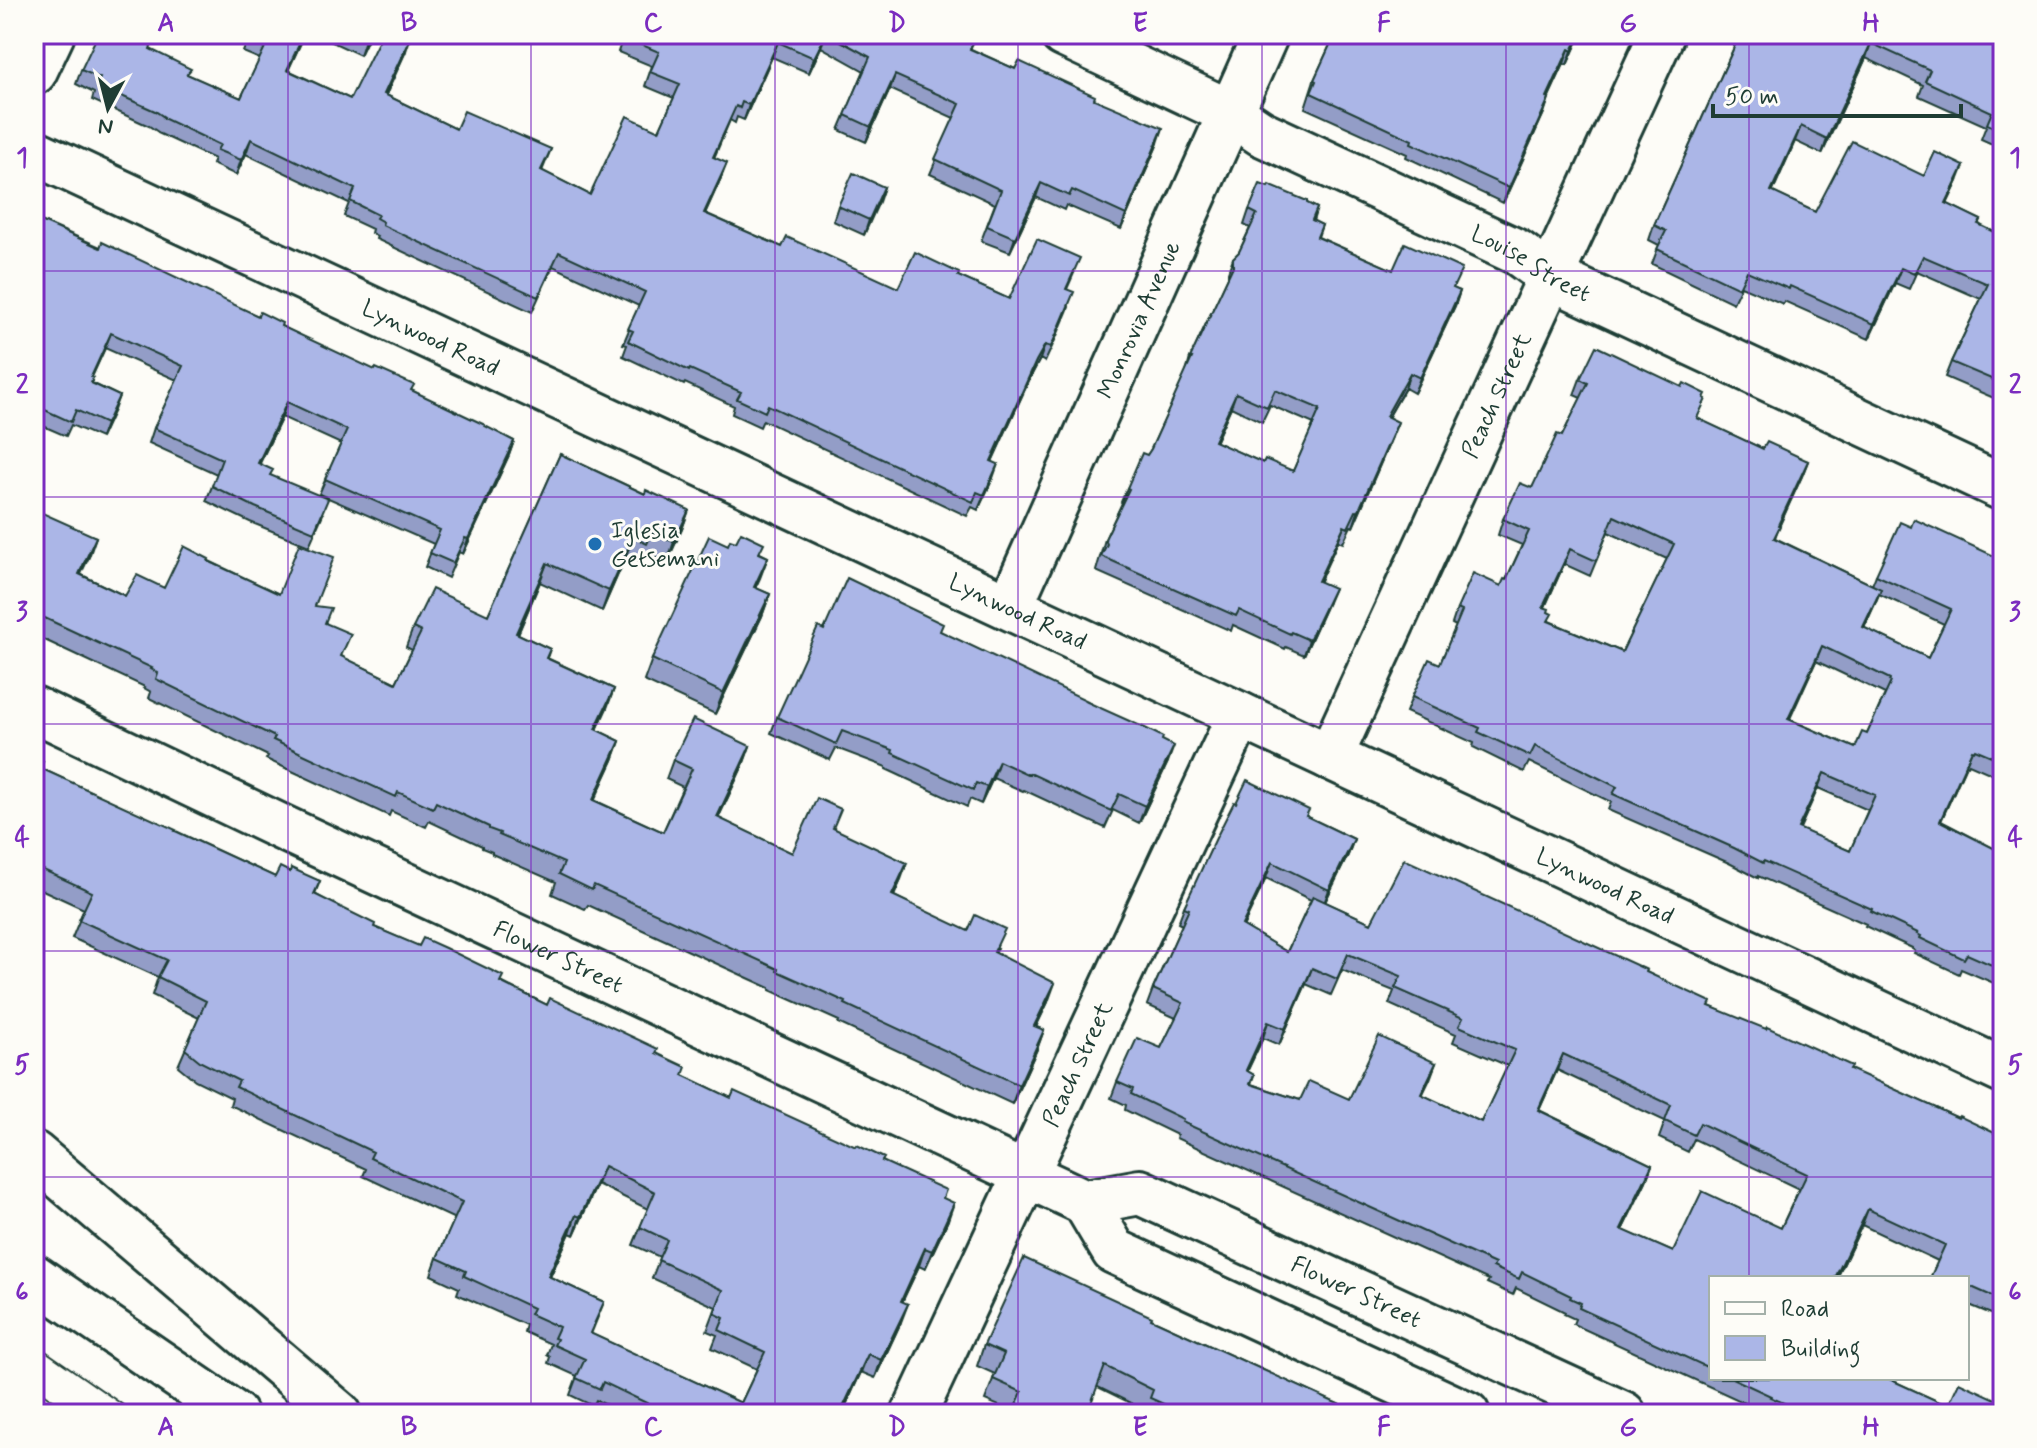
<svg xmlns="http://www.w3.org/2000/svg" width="2037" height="1448" viewBox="0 0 2037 1448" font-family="Mynerve,sans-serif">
<rect width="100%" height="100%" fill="#fdfcf7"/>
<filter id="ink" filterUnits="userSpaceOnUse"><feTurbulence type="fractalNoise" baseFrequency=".0125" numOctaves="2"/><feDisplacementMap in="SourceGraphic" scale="16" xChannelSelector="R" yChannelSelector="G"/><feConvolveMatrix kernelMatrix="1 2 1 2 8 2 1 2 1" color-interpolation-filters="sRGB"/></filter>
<g filter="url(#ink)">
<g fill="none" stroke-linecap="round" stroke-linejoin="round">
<!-- minor casing -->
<g stroke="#1f3d34" stroke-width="50">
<g id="minor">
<path id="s1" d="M1063,34L1231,113L1261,133L1517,252L1551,277L2003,488"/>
<path d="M34,72L52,34"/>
<path id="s2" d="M34,152L2003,1071"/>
<path id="s3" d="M1010,606L1266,34"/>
<path id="s4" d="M34,709L283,828L1085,1202L1114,1251L1467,1414"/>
<path id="s5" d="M1330,757L1662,34"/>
<path id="s6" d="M1085,1202L1140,1192L1623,1414"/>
<path id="s7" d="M914,1414L1240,715"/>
</g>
</g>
<!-- highway casing -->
<g stroke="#1f3d34" stroke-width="50">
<path id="highway" d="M34,1154L339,1414
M34,1277L234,1414"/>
</g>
<!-- minor -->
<use href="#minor" stroke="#fdfcf7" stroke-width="44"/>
<!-- highway -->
<use href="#highway" stroke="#fdfcf7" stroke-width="44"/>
<!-- tram -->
<path stroke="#1f3d34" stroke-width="2" d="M34,1343L136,1414
M34,1387L73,1414"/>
</g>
<!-- wall -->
<path fill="#939dc7" stroke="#1f3d34" stroke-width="2" fill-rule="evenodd" d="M250,34H305L288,70L350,99L406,51L386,95L456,129L551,149L542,171L590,195L659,131L674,98L645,86L652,66L618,52L624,34H968L971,49L1015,69L1094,99L1158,143L1121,229L1066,205L1064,210L1036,197L1010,252L981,241L995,204L930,174L954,118L890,89L866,142L839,130L864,71L821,47L809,73L772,57L744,120L737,117L735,123L730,120L714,158L721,178L705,213L782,247L898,288L958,276L1009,299L1074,273L1067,289L1069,307L1056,338L1045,362L1040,359L1031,376L992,461L993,478L978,510L972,507L967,516L763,420L760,427L732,414L734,406L685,383L684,385L623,356L627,345L623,344L639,306L553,266L532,312L376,239L377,236L371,233L372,229L344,216L349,203L246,154L236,175L212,164L214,159L158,133V132L149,126L92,100L94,93L76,84L81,70L105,40L151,50L188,75L241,98L260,59L243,52Z
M333,34H370L360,55L330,41Z
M1335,34H1581L1567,65L1564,64L1548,98H1549L1544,113L1503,203L1406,157L1407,154L1305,108L1314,80Z
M1740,34H2003V149L1981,139L1986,126L1919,96L1923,85L1866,58L1822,154L1795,141L1772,192L1815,212L1924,176L1958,181L1947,204L1981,220L1979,224L2003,242V402L1945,377L1951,362L1981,299L1917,271L1909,289L1895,283L1869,339L1784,301L1783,304L1741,286L1733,303L1652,264L1659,245L1649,240L1654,225Z
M884,187L864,235L833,221L838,206Z
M1307,203L1317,208L1313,221L1322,225L1318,237L1393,270L1460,291L1455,306L1414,393L1405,388L1388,418L1392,437L1353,527L1351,526L1343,543L1338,541L1319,581L1328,602L1304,655L1286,647L1285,649L1233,625L1231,631L1096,571L1105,539L1122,503L1121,502L1127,488L1151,449L1186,373L1190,358L1228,277V272L1233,258L1239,252L1250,228L1244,225L1249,210ZM1270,405L1314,424L1293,471L1263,463L1215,442L1231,407L1262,422Z
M34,218L281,326L514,441L509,455L463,554L459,552L448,578L425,567L434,544L319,494L341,444L282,417L259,464L271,476L323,514L309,546L250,522L206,501L217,474L149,443L154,428L177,380L105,348L92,377V383L119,396L101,438L71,425L66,436L34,422Z
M1580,379L1698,419L1763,449L1808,461L1802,476L1779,526L1775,538L1872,585L1876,575L2003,563V779L1969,764L1968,766L1966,765L1941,821L2001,852L2003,848V987L1961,969L1959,974L1914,953L1915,951L1912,949V948L1865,926L1866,924L1758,876V878L1729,863L1608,810L1611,802L1529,762L1524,772L1473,747L1474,743L1406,712L1412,697L1440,664L1456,626L1452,624L1457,609L1501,586L1506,580L1522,545L1498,535L1503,519L1532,488L1562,436L1581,398L1574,395ZM1608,532L1667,559L1622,652L1549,621L1548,612L1545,607L1564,564L1590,576ZM1879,594L1944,624L1928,658L1864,628ZM1816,661L1885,694L1867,734L1855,748L1789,719ZM1818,788L1868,810L1850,851L1799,829Z
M560,454L645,494L689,510L682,529L667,562L645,552L640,563L626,556L602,611L540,582L518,634L550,649L547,658L614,689L597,730L620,741L613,760L594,800L663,832L683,787L666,779L673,760L750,746L743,765L718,818L792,853L834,828L900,882L894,896L998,948L995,953L1048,1002L1036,1027L1044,1030L1037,1049L1012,1104L838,1023L839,1021L770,990V988L588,905L585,909L552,894L556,882L492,854V852L482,848V846L429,821L426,827L391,811L389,816L266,759L268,756L149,698L151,692L144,688L145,687L34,635V520L96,537L80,574L125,596L164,588L209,561L279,594L315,606L326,623L342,657L396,683L412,650L406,647L413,628L488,615Z
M728,545L760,553L768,557L755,588L770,594L762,616L715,714L644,681L652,659Z
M824,630L941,632L1087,702L1162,740L1168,762L1139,823L1113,810L1105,828L1024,790L1023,791L993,778L981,804L970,799L967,807L886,769V767L836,748L830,760L771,733L777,717Z
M34,756L43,761L40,768L275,877L290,872L320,881L315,894L374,927L501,982L547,1005L657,1053L683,1075L731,1098L882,1161L943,1198L948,1220L925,1269L919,1266L902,1302L901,1322L875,1378L861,1372L842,1414H626L596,1400L593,1406L570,1395L577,1376L548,1363L550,1357L547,1355L551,1344L524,1332L526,1325L457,1294L459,1288L431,1275L437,1258L455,1219L363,1176L366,1169L230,1105L232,1098L195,1080L178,1066L199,1018L152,995L158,977L72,938L84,909L34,886ZM597,1184L648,1209L633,1245L660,1257L652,1278L716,1307L707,1331L717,1335L712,1348L757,1369L741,1403L591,1334L604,1302L550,1277L570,1233L574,1235Z
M1236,803L1306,816L1354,839L1348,855L1325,902L1371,923L1646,972L1709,1006L1958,1118L2003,1137V1319L1967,1304V1278L1938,1261L1862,1225L1837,1278H1711V1378H1887L1948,1406L2003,1414H1766L1764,1413L1765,1412L1573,1324L1575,1319L1564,1314L1565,1312L1516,1288L1513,1295L1487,1283L1489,1280L1176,1138L1177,1135L1125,1110L1126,1105L1111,1098L1117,1082L1161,1048L1176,1018L1147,1005L1153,989L1182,925L1178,923L1184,907ZM1266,878L1311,900L1287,952L1243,926ZM1342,970L1394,991L1389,1004L1456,1034L1453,1042L1508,1066L1481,1122L1422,1095L1436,1063L1349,1099L1300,1100L1251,1084L1254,1075L1247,1071L1263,1038L1279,1045L1306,984L1331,995ZM1557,1070L1665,1121L1659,1138L1688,1152L1694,1139L1799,1189L1781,1228L1673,1252L1622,1230L1646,1181L1652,1165L1539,1110Z
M1151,1319L1360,1414H1144L1145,1410L1098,1387L1013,1412L985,1400L995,1374L977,1366L984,1345Z"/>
<!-- shaded-wall -->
<path fill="#787fa2" stroke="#1f3d34" stroke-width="2" d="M304,34H305L282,84L287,70Z
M368,34H370L360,55L365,40Z
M826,34L821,47L809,73L814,58Z
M1580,34H1581L1567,65L1572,51Z
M411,36L406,51L379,109L384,94Z
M778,42L772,57L744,120L749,105Z
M1871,43L1866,58L1822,154L1827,139Z
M1569,49L1564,64L1542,112L1547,97Z
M895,75L890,89L866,142L871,127Z
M1549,98L1544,113L1503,203L1509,188Z
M1801,126L1795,141L1766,207L1771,191Z
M1163,128L1158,143L1121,229L1126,215Z
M251,139L246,154L236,175L241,160Z
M727,163L721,178L699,227L704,213Z
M1964,166L1958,181L1940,218L1946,203Z
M1041,183L1036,197L1010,252L1015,238Z
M884,187L879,202L864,235L869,220Z
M1901,268L1895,283L1869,339L1874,324Z
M1460,291L1455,306L1414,393L1420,378Z
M111,333L105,348L85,391L91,377Z
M1045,345L1040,359L1031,376L986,475L991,461L1036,361Z
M1410,373L1405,388L1380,431L1386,416Z
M1236,393L1231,407L1209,456L1214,441Z
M119,396L114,410L101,438L106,424Z
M287,402L282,417L253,478L258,463Z
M1398,422L1392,437L1353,527L1358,512Z
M514,441L509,455L463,554L468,539Z
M1808,461L1802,476L1773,540L1778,525Z
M998,464L993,478L978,510L984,495Z
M689,510L682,529L667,562L674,542Z
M1344,526L1338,541L1313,596L1318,581Z
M96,537L89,557L72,593L79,574Z
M633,537L626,556L602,611L609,591Z
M1570,549L1564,564L1538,622L1543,607Z
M768,557L760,578L746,608L754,587Z
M547,563L540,582L510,652L516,633Z
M1334,588L1328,602L1304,655L1309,640Z
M1881,589L1875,604L1857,643L1863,627Z
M770,594L762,616L715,714L723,693Z
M1822,646L1816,661L1783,734L1788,719Z
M614,689L607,708L588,749L595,729Z
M620,741L613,760L586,819L593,800Z
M750,746L743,765L710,836L717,817Z
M1174,746L1168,762L1139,823L1145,806Z
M1972,750L1966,765L1934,836L1940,821Z
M999,761L993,778L981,804L987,787Z
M1824,773L1818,788L1793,844L1798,828Z
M1354,839L1348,855L1323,906L1329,890Z
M1272,862L1266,878L1236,942L1242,925Z
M907,863L900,882L885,914L892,895Z
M1312,968L1306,984L1279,1045L1285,1029Z
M1055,983L1048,1002L1027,1045L1034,1026Z
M1268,1022L1263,1038L1240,1087L1246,1070Z
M1044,1030L1037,1049L1012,1104L1019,1085Z
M1563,1054L1557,1070L1532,1126L1538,1110Z
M1436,1063L1430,1079L1415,1110L1421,1094Z
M1652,1165L1646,1181L1615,1245L1621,1229Z
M604,1166L597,1184L574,1235L580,1217Z
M954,1203L948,1220L925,1269L932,1251Z
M1868,1209L1862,1225L1837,1278H1835Z
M576,1215L570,1233L542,1294L548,1276Z
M925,1248L919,1266L894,1319L901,1301Z
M908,1304L901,1322L875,1378L881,1360Z
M868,1354L861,1372L842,1414H840Z"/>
<!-- building -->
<path fill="#abb6e7" stroke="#1f3d34" stroke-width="2" fill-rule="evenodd" d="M108,34H157L150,49L191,69L187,74L241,98L266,45L249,37L250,34H304L287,70L350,99L382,34H406L411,36L384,94L456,129L464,111L551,149L541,170L590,195L627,116L659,131L680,84L650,72L659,52L623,37L624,34H826L814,58L778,42L749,105L742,102L740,108L736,106L713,157L727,163L704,213L782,247L787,237L898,288L915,252L959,273L958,276L1009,299L1037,239L1080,258L1066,289L1074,292L1051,347L1045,345L1036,361L991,461L998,464L984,495L977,492L973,502L768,405L765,412L737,399L741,392L690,369L689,371L628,341L633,331L628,329L645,292L559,252L538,297L382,225L383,222L376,218L378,215L350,201L355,189L251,139L241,160L217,150L220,145L163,118L164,117L155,111L97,85L100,78L81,70L97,36L105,40Z
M352,34H368L365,40Z
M828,34H968L976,37L970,49L1015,69L1019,61L1095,96L1094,99L1163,128L1126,215L1072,190L1069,196L1041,183L1015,238L987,226L1001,190L935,159L960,104L895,75L871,127L845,115L870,57Z
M1335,34H1580L1572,51L1569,49L1547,97L1549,98L1509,188L1411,143L1412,140L1311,93L1316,81L1314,80Z
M1740,34H2003V131L1987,124L1992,112L1925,81L1930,70L1871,43L1827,139L1801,126L1771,191L1815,212L1852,141L1924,176L1935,152L1964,166L1946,203L1981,220L1978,224L2003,236L2002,242H2003V384L1951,362L1988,284L1923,256L1914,274L1901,268L1874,324L1790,286L1789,289L1747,271L1739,288L1657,249L1666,231L1654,225Z
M853,173L884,187L869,220L838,206Z
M1260,184L1268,187L1269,185L1307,201V203L1317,208L1312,220L1322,225L1317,237L1393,270L1405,243L1462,269L1453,288L1460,291L1420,378L1410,373L1386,416L1398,422L1358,512L1356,511L1348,528L1344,526L1318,581L1334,588L1309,640L1291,632L1290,634L1239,610L1236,616L1101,556L1107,544L1105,539L1129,489L1127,488L1142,453L1147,455L1151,449L1192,358H1190L1233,266V258L1239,252L1257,214L1249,210ZM1275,390L1320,409L1293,471L1265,459L1263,463L1214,441L1236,393L1267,407Z
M34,218L100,248L102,242L258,316L260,312L282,323L281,326L375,370L376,368L414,385L411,390L485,425V426L514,441L468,539L465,538L453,563L430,553L440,530L325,479L347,430L287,402L258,463L273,470L270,475L328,499L314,532L255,507L212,486L222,459L154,428L183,366L111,333L91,377L93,378L91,383L119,396L106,424L76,410L71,422L34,405Z
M1596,346L1682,387L1684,383L1706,394L1704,398L1706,399L1697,418L1763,449L1767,442L1808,461L1778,525L1780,526L1774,538L1881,589L1863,627L1928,658L1951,609L1876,575L1900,522L1911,527L1914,519L2003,560L2002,563H2003V761L1975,749L1974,751L1972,750L1940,821L2001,852L2003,848V970L1967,954L1964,959L1920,938L1921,936L1917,934L1918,933L1871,911L1872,909L1764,861L1763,863L1734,848L1613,794L1617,787L1535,746L1530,756L1478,732L1480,728L1412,697L1429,659L1440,664L1462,611L1457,609L1473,573L1501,586L1504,579L1506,580L1529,531L1503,519L1520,483L1532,488L1557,434L1562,436L1588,383L1580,379ZM1614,516L1674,544L1622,652L1548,621L1552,614L1548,612L1549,609L1543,607L1570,549L1596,561ZM1822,646L1890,679L1889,681L1891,682L1867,734L1862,732L1855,748L1788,719ZM1824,773L1875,795L1850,851L1798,828Z
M560,454L645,494L646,490L689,510L674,542L652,533L647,544L633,537L609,591L547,563L516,633L550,649L546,658L614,689L595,729L620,741L593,800L663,832L692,769L673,760L693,719L750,746L717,817L792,853L817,798L841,809L833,828L907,863L892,895L968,931L975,915L1005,929L994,952L1055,983L1034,1026L1044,1030L1019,1085L845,1004L846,1002L777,971L778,969L594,885L592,890L559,874L564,863L499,835L500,833L489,829V827L436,802L433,808L398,792L396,797L273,740L275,737L156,679L158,673L151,669L152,668L34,613V520L38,511L96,537L79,574L125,596L137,575L164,588L184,546L209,559L208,561L279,594L299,544L334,557L315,606L331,608L325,623L351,634L341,656L396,683L421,632L413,628L432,589L488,615Z
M741,532L764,543L759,553L768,557L754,587L770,594L723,693L652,659L709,536L728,545L730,540L736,542Z
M847,578L943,624L940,631L1088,701L1087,702L1145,728L1163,737L1162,740L1174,746L1145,806L1119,794L1111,811L1030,773L1029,775L999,761L987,787L976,783L973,790L892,753L893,750L842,731L836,744L777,717L818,627L824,630Z
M34,756L43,761L40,768L176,830L175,831L275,877L280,867L290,872L291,868L320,881L314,894L375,924L374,927L419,946L423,938L445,948L503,976L500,982L547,1005L550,998L658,1049L656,1053L686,1067L683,1075L731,1098L734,1091L856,1147L857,1145L884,1158L882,1161L946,1190L943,1198L954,1203L932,1251L925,1248L901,1301L908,1304L881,1360L868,1354L840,1414H654L657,1408L603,1382L600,1389L576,1378L585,1359L554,1345L557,1339L554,1338L559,1327L530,1314L533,1308L464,1276L466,1271L437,1258L462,1202L370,1158L373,1152L236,1087L239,1081L201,1062L185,1049L206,1001L158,977L167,960L79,920L92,892L37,867L34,874ZM604,1166L655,1192L640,1227L667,1240L658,1260L723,1290L714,1313L724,1318L719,1330L765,1352L741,1403L590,1333L604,1302L548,1276L576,1215L580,1217Z
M1247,780L1309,810L1306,816L1354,839L1329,890L1272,862L1242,925L1287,952L1313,896L1371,923L1404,859L1647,970L1646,972L1711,1002L1709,1006L1766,1029L1767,1027L1852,1066L1850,1069L1958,1118L1959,1116L2003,1137V1301L1967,1285V1278H1930L1945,1245L1868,1209L1835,1278H1711V1369L1579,1308L1581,1303L1570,1298L1571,1296L1522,1272L1519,1279L1493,1267L1495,1264L1182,1122L1183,1119L1131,1094L1133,1089L1117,1082L1137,1038L1161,1048L1183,1003L1153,989L1189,909L1184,907L1216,838L1234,802L1236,803ZM1348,954L1401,976L1395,988L1463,1018L1459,1026L1515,1050L1481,1122L1421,1094L1436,1063L1379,1036L1349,1099L1309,1081L1300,1100L1250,1084L1254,1075L1246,1070L1268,1022L1285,1029L1312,968L1337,979ZM1563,1054L1671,1105L1665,1121L1694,1135L1700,1123L1807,1174L1781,1228L1702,1191L1673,1252L1621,1229L1652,1165L1538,1110Z
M1024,1258L1152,1317L1151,1319L1360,1414H1186L1150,1398L1153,1390L1105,1366L1087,1414H1012L1022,1392L993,1379L1004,1354L984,1345Z
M1732,1378H1887L1948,1406L1959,1382L2000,1401L2003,1394V1414H1804L1792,1409L1793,1407L1770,1397L1771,1396Z"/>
</g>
<!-- grid -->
<path fill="none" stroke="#7b2cbf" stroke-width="2" stroke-opacity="0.55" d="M288,34V1414M531,34V1414M775,34V1414M1018,34V1414M1262,34V1414M1506,34V1414M1749,34V1278M34,271H2003M34,497H2003M34,724H2003M34,951H2003M34,1177H2003M1749,1378V1414"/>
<!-- markers -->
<circle fill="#1f6fb2" stroke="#fdfcf7" stroke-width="3" cx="595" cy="544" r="8"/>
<g text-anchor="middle" stroke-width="6" stroke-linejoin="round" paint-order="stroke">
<!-- street labels -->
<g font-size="24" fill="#1f3d34" stroke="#fdfcf7">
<text dy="8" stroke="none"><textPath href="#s1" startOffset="522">Louise Street</textPath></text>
<text dy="8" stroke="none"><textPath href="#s3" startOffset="314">Monrovia Avenue</textPath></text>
<text dy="8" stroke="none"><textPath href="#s2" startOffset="438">Lynwood Road</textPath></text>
<text dy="8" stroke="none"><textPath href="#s5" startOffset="398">Peach Street</textPath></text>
<text dy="8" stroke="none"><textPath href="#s2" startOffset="1086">Lynwood Road</textPath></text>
<text dy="8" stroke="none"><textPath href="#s2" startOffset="1734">Lynwood Road</textPath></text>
<text dy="8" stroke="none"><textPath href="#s4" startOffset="580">Flower Street</textPath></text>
<text dy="8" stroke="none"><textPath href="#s7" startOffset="386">Peach Street</textPath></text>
<text dy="8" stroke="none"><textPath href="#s6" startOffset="294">Flower Street</textPath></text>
</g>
<!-- poi labels -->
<g font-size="24" fill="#1f3d34" stroke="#fdfcf7" text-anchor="start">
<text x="611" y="538">Iglesia<tspan x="611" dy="28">Getsemani</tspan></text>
</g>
</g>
<!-- margin -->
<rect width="2037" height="1448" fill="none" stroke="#fdfcf7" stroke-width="88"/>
<!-- legend -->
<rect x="1709" y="1276" width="260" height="104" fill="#fdfcf7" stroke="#a4b0a9" stroke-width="2"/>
<rect x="1725" y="1302" width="40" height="12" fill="#fdfcf7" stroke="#a4b0a9" stroke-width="2"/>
<text x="1781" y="1316" font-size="24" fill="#1f3d34">Road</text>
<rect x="1725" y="1336" width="40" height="24" fill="#abb6e7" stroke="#a4b0a9" stroke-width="2"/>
<text x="1781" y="1356" font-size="24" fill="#1f3d34">Building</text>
<!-- north arrow -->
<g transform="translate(108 108) rotate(187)" stroke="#fdfcf7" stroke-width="6" paint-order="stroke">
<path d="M0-6L14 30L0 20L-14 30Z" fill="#1f3d34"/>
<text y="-12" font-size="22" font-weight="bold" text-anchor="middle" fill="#1f3d34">N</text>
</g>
<!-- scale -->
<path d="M1713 104v12h248v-12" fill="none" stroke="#1f3d34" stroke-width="4"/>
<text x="1725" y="104" font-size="24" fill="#1f3d34" stroke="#fdfcf7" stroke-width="6" paint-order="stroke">50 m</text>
<rect x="44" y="44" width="1949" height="1360" fill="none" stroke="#7b2cbf" stroke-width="3"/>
<g font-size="26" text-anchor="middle" font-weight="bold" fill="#7b2cbf">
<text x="166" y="31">A</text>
<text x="409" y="31">B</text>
<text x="653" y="31">C</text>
<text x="897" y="31">D</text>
<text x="1140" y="31">E</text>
<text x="1384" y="31">F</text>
<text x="1628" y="31">G</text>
<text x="1871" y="31">H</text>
<text x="22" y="166">1</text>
<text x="2015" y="166">1</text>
<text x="22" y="393">2</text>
<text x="2015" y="393">2</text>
<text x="22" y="620">3</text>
<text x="2015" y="620">3</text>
<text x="22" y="846">4</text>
<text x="2015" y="846">4</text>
<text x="22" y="1073">5</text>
<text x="2015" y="1073">5</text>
<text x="22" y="1300">6</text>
<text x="2015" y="1300">6</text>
<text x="166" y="1435">A</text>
<text x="409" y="1435">B</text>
<text x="653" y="1435">C</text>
<text x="897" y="1435">D</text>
<text x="1140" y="1435">E</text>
<text x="1384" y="1435">F</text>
<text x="1628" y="1435">G</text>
<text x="1871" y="1435">H</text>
</g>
</svg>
